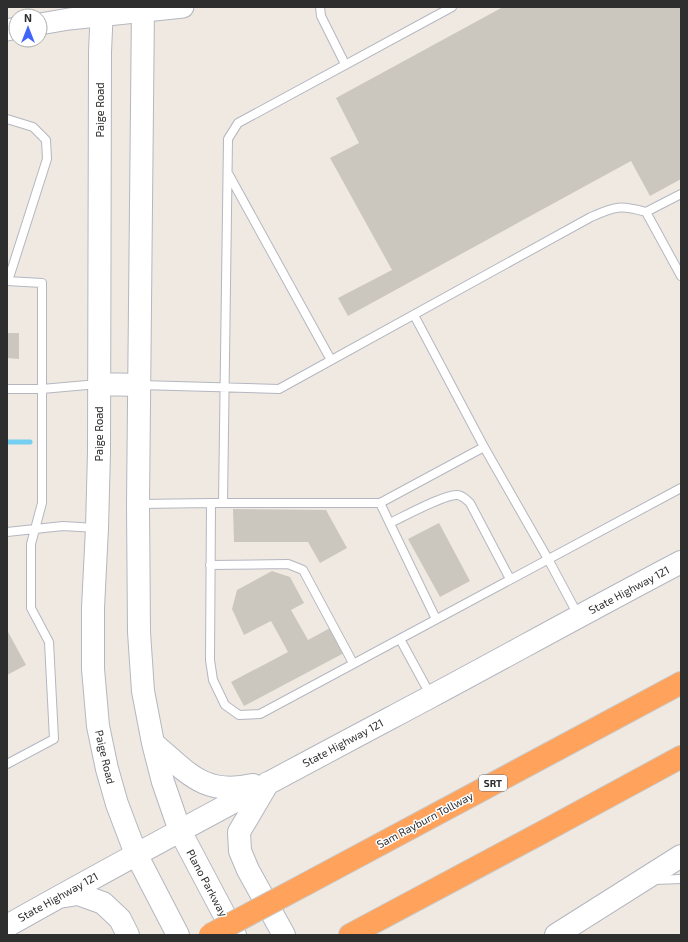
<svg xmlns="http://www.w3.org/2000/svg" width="688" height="942" viewBox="0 0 688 942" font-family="'Exo 2',sans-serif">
<rect width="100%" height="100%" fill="#efe9e1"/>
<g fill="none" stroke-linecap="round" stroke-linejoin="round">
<!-- stream -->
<path stroke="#75cff0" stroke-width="5" d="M7,442H30"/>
</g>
<!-- building -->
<path fill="#cbc7bf" d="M503,7H680L681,179L650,196L631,161L348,316L338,298L392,270L330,158L359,143L336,98Z
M7,333H19V359L7,358Z
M233,509L326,510L347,548L320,563L308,542H234Z
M439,523L470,581L440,597L408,539Z
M272,571L290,577L304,603L291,610L308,640L330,628L344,653L244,706L231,682L288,652L271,621L244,635L232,609L237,590Z
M7,630L26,665L7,675Z"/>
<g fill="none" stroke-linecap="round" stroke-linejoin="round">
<!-- service casing -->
<g stroke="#b4b7c1" stroke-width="10">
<path id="service" d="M320,7L321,16L345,64
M7,119L33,127L46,140L47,159L8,281
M229,175L331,360
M646,212L681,276
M7,281L42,283V503L31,544V608L49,642L54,739L7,764
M414,315L484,447L548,559L578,615
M140,385L279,389L591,217C616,206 620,205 646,212L681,194
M7,389H42L98,384
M211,503L210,660L213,680L225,705L239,715L260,714L681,488
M223,503L228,139L238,123L452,7
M380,503L436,619
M139,504L211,503H380L484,447
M390,523C403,517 445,494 457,495C462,495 467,500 470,503L510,579
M7,532L63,526L96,528
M210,565L288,564L303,570L353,663
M400,639L431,696
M654,880L681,879"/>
</g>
<!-- tertiary casing -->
<g stroke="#b4b7c1" stroke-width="23">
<path id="tertiary" d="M40,24L69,19L183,7
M7,30L16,28"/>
</g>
<!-- secondary casing -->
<g stroke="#b4b7c1" stroke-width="24">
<path id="secondary" d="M102,7L100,52L99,452L97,528L93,608V669L98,726L107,769L117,804L128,833L136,854L178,935
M143,7L138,504L139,632L143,691L153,743L163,782L180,831L235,935
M99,384L139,385
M153,743C188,773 204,796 253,785
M268,783L239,832L240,851L248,870L284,935
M59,897L78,894L103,903L120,919L128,935
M7,926C147,847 289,772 430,697C514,652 597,606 681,562
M556,935L681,856"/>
</g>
<!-- motorway casing -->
<g stroke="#c9c9c9" stroke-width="24">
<path id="motorway" d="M306,884L681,683
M350,935L541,833L681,757"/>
</g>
<!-- service -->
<use href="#service" stroke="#fff" stroke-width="8"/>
<!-- tertiary -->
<use href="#tertiary" stroke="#fff" stroke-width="21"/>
<!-- secondary -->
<use href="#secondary" stroke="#fff" stroke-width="22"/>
<!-- motorway -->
<use href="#motorway" stroke="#ffa35c" stroke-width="22"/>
<!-- motorway-bridge casing -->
<g stroke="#c9c9c9" stroke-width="24" stroke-linecap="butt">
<path id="motorway-bridge" d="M210,935L306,884"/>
</g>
<!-- motorway-bridge -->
<use href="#motorway-bridge" stroke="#ffa35c" stroke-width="22"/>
</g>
<g text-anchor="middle" stroke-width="3" stroke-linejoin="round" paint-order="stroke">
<!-- shield labels -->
<rect fill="#fff" stroke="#6d6d6d" stroke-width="1" x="479" y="775" width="28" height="16" rx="3"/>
<g font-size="10" font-weight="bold" fill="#2e2e2e">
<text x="493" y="787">SRT</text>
</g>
<!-- street labels -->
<g font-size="11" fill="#2e2e2e" stroke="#fff">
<text transform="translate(100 110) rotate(-90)" y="4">Paige Road</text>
<text transform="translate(99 434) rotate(-90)" y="4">Paige Road</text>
<text transform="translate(629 590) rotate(-28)" y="4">State Highway 121</text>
<text transform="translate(343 743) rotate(-28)" y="4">State Highway 121</text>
<text transform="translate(105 757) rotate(77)" y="4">Paige Road</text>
<text transform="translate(425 820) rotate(-28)" y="4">Sam Rayburn Tollway</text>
<text transform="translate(207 883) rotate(62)" y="4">Plano Parkway</text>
<text transform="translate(58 897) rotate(-29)" y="4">State Highway 121</text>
</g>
</g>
<!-- border -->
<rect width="688" height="942" fill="none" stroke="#2e2e2e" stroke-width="16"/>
<!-- north arrow -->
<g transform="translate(28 28)"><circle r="19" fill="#ffffff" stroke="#ababab"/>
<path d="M0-3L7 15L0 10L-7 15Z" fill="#4264fb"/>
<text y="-6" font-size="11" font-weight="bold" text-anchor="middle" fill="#2e2e2e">N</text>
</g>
</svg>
